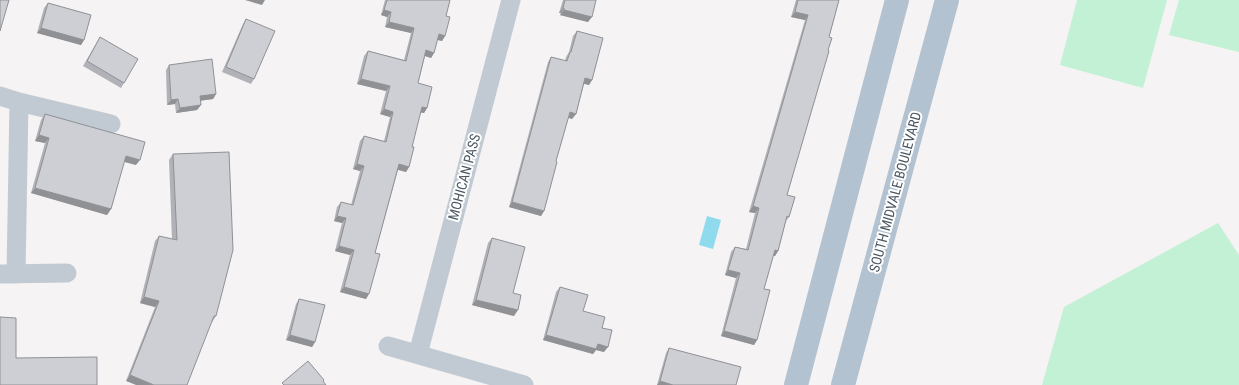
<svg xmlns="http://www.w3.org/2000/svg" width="1239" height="385" viewBox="0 0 1239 385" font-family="'Roboto Condensed',sans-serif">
<rect width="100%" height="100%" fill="#f5f3f3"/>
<!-- green -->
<path fill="#c3f1d5" d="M1077,0H1167L1143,88L1060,65Z
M1179,0H1239V52L1169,35Z
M1218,223L1239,255V385H1042L1064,307Z"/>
<!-- water -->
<path fill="#90daee" d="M707,216L721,220L713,249L699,245Z"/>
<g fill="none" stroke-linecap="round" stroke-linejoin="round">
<!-- minor -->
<path stroke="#c1cad2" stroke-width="19" d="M0,96L19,102L16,274
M19,102L111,124
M0,274L67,273
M388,346L524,385
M418,354L511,0"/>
<!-- major -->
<path stroke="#b3c2d1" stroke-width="24" d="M796,385L897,0
M843,385L947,0"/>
</g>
<!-- wall -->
<path fill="#b0b2b7" d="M385,0H450L446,16L445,36L442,41L437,40L434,53L431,58L425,56L418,83L427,108L424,113L420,112L412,147L409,167L406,172L398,170L375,253L366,299L340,292L350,255L335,251L342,223L334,221L337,207L341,202L351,205L360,171L353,169L360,141L364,136L384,141L390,117L380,114L386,91L357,84L364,56L368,51L404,60L411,33L385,27L387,17L381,15Z
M563,0H596L588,22L560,15L561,13H559Z
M796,0H839L787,195L789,217L786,221L778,251L775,256H773L764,289L757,340L754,345L721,336L736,278L725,275L731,252L735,247L746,249L755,213L749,212L805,20L791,17Z
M48,3L84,40L81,45L37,33L44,8Z
M246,19L254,79L251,84L222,72L243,24Z
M577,31L592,80L589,85L584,84L576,114L572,119L568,117L556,161L544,211L541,216L509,207L548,62L551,57L565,61L566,57L569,52L573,36Z
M100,37L124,83L121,88L83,66Z
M169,65L216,94L213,99L200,101L201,105L197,110L176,113L175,104L167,105L166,70Z
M45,114L136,165L124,162L111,209L107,215L31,193L45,143L35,141L41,120Z
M173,154L216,316L212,322L126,381L155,307L140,303L155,241L159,236L172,239L169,160Z
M492,238L513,293L514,316L472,305L488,243Z
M560,287L583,311L602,328L604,352L596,350L593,354L543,340L556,292Z
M299,299L315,342L312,347L286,340L296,304Z
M669,348L736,385H657L666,353Z"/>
<!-- shaded-wall -->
<path fill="#909195" d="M245,0H265L262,5Z
M563,8H564L561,13H559Z
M384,10L391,12L387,17L381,15Z
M564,10L592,17L588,22L560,15Z
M795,12L808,15L805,20L791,17Z
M389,22L414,28L411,33L385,27Z
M41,28L84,40L81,45L37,33Z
M439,34L445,36L442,41L435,39Z
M426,50L434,53L431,58L422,55Z
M585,78L592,80L589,85L582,83Z
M361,79L390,86L386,91L357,84Z
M216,94L213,99L196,101L200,96Z
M178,99L175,104L167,105L171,100Z
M201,105L197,110L176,113L180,108Z
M422,107L427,108L424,113L418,112Z
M384,109L393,112L390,117L380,114Z
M570,112L576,114L572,119L566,117Z
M39,135L49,138L45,143L35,141Z
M126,156L140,160L136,165L122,161Z
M357,164L364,166L360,171L353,169Z
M399,164L409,167L406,172L396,169Z
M35,188L111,209L107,215L31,193Z
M512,202L544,211L541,216L509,207Z
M753,206L759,208L755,213L749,212Z
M337,216L346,218L342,223L334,221Z
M339,246L354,250L350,255L335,251Z
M775,250L778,251L775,256L771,255Z
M728,270L740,273L736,278L725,275Z
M344,287L369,294L366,299L340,292Z
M144,297L159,301L155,307L140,303Z
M476,300L518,310L514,316L472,305Z
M724,331L757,340L754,345L721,336Z
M290,335L315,342L312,347L286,340Z
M546,335L598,344L608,347L604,352L596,350L593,354L543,340Z
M130,375L154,385H136L126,381Z
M660,381L673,385H657Z"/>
<!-- building -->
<path fill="#cdcfd5" stroke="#909195" d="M0,0H9L0,31Z
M387,0H450L446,16L450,17L445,36L439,34L434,53L426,50L418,83L432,87L427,108L422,107L412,147H414L409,167L399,164L375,253L380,254L369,294L344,287L354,250L339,246L346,218L337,216L341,202L353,205L364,166L357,164L364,136L386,142L393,112L384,109L390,86L361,79L368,51L406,61L414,28L389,22L391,12L384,10Z
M565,0H596L592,17L564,10V8H563Z
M798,0H839L829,37L832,38L828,50L829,51L787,195L795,197L789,217L787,216L778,251L775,250L764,289L770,290L757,340L724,331L740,273L728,270L735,247L748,250L759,208L753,206L808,15L795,12Z
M48,3L91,15L84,40L41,28Z
M246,19L275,31L254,79L226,67Z
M577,31L603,38L592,80L585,78L576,114L570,112L556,161L557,162L544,211L512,202L551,57L567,61L570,52H571Z
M100,37L138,59L124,83L87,61Z
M212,59L216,94L200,96L201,105L180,108L178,99L171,100L169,65Z
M45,114L145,142L140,160L126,156L111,209L35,188L49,138L39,135Z
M229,152L233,250L216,316H214L187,385H154L130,375L159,301L144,297L159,236L177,240L173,154Z
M492,238L525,247L513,293L521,295L518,310L476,300Z
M560,287L588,295L583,311L605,317L602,328L612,330L608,347L598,344L596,349L546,335Z
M299,299L325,305L315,342L290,335Z
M0,317L16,318V358L97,357V385H0Z
M669,348L741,367L736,385H673L660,381Z
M308,361L324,380L323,381L326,385H284L282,383Z"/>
<g text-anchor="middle" stroke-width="4" stroke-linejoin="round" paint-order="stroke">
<!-- street labels -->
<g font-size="14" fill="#4a5661" stroke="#fff">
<text transform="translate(464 177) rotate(-75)" y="5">MOHICAN PASS</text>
<text transform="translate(895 192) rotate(-75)" y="5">SOUTH MIDVALE BOULEVARD</text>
</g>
</g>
</svg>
